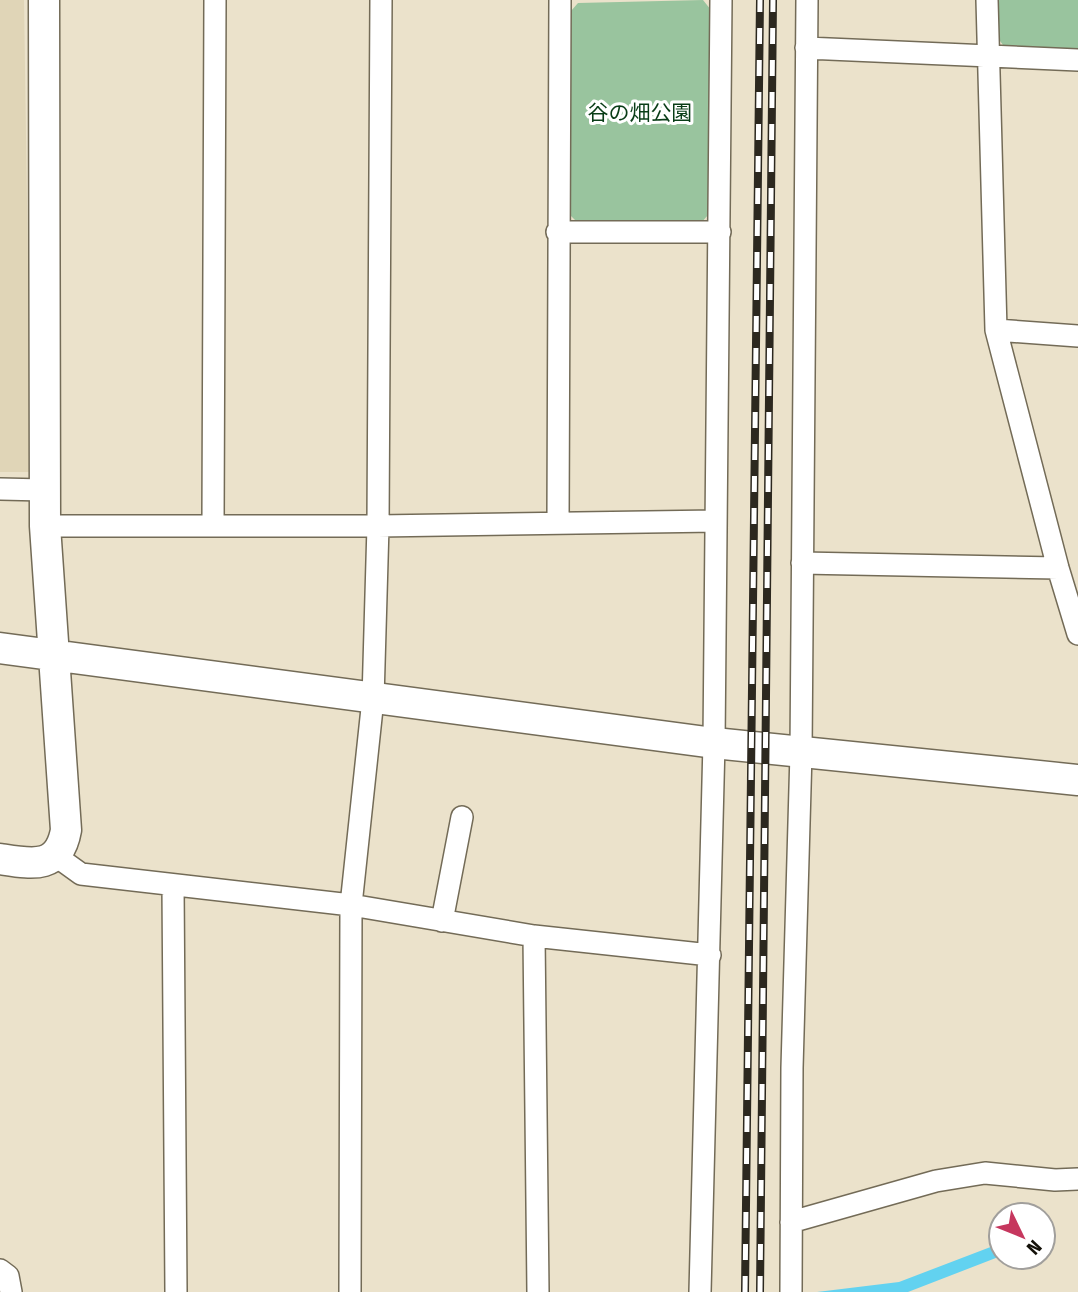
<svg xmlns="http://www.w3.org/2000/svg" width="1078" height="1292" viewBox="0 0 1078 1292" font-family="'Fira Sans Condensed','Noto Sans JP',sans-serif">
<rect width="100%" height="100%" fill="#ebe2cb"/>
<!-- built -->
<path fill="#e0d5b7" d="M0,0H24L31,472H0Z"/>
<!-- green -->
<path fill="#99c49e" d="M703,0L711,10L708,215L701,223L577,222L569,214L571,11L578,3Z
M997,0H1078V49L1003,45L997,37Z"/>
<!-- water -->
<path fill="#62d2f0" d="M1001,1243V1256L908,1292H817L899,1282Z"/>
<g fill="none" stroke-linecap="round" stroke-linejoin="round">
<!-- street casing -->
<g stroke="#736b57" stroke-width="24">
<path id="street" d="M987,0L996,330L1058,568L1078,634
M806,48L1078,60
M557,232H720
M996,330L1078,336
M0,489L44,490
M558,523L560,0
M45,526H378L716,521
M213,526L215,0
M802,563L1058,568
M56,856L81,874L351,905L534,936L710,955
M173,886L176,1292
M442,921L462,817
M534,936L538,1292
M791,1222L936,1181L985,1173L1055,1180L1078,1179
M0,1270L8,1276L11,1292
M350,1292L351,905L373,699L378,526L381,0
M700,1292L714,743L721,0
M791,1292L792,1068L801,753L807,0"/>
</g>
<!-- secondary casing -->
<g stroke="#736b57" stroke-width="33">
<path id="secondary" d="M0,648L714,743L1078,780
M0,859C32,864 59,870 66,830L45,526L44,0"/>
</g>
<!-- street -->
<use href="#street" stroke="#fff" stroke-width="21"/>
<!-- secondary -->
<use href="#secondary" stroke="#fff" stroke-width="30"/>
<!-- rail casing -->
<g stroke="#2c281f" stroke-width="8">
<path id="rail" d="M745,1292L760,0
M760,1292L773,0"/>
</g>
<!-- rail -->
<use href="#rail" stroke="#fff" stroke-width="5" stroke-dasharray="16" stroke-linecap="butt"/>
</g>
<g text-anchor="middle" stroke-width="6" stroke-linejoin="round" paint-order="stroke">
<!-- park labels -->
<g font-size="21" fill="#093d17" stroke="#fff">
<text x="640" y="120">谷の畑公園</text>
</g>
</g>
<!-- north arrow -->
<g transform="translate(1022 1236) rotate(133)"><circle r="33" fill="#ffffff" stroke="#a19f9c" stroke-width="2"/>
<path d="M0-5L12 26L0 18L-12 26Z" fill="#c6375e"/>
<text y="-10" font-size="19" font-weight="bold" text-anchor="middle" fill="#131008">N</text>
</g>
</svg>
